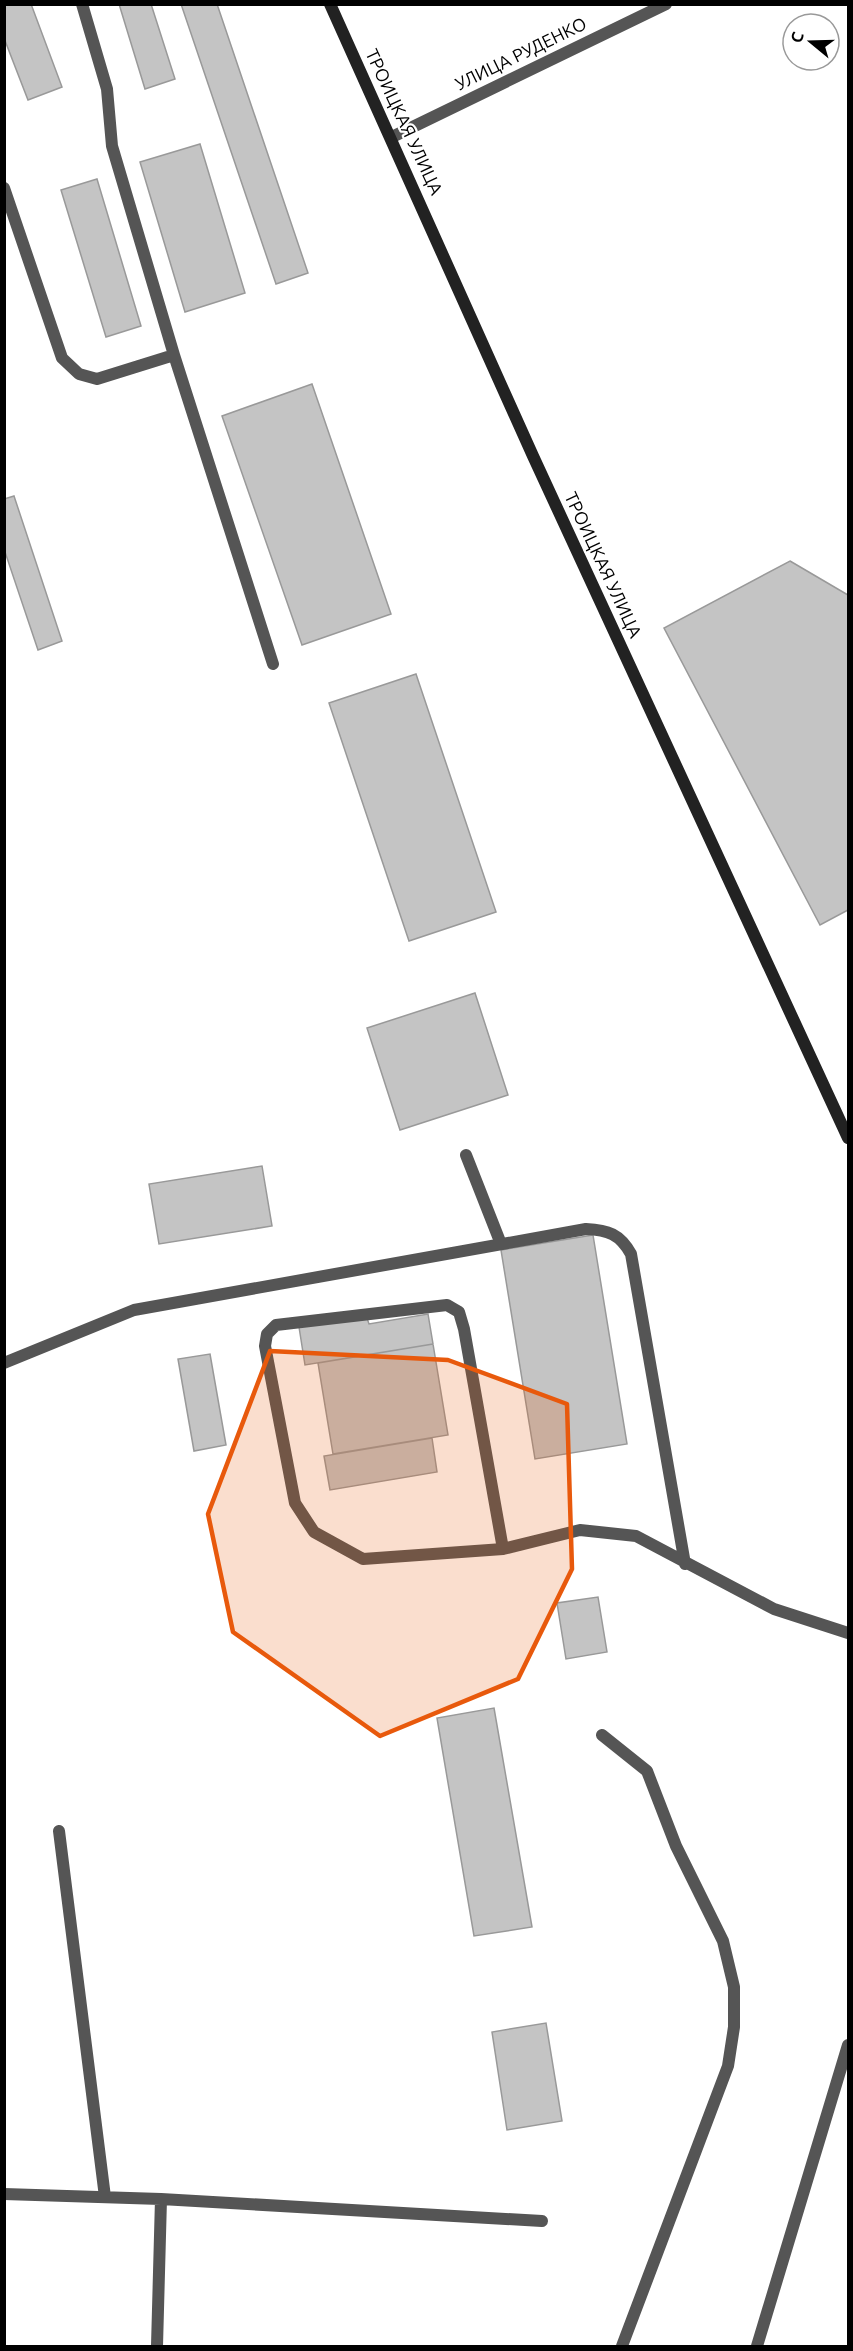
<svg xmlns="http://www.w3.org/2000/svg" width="853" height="2351" viewBox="0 0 853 2351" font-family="Ubuntu,sans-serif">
<rect width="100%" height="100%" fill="#fff"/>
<!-- building -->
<path fill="#c4c4c4" stroke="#999" stroke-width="1.5" d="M4,4H31L62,87L28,100L4,38Z
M119,4H151L175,79L145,89Z
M181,4H217L308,273L276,284Z
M200,144L245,293L185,312L140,162Z
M97,179L141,326L106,337L61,190Z
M312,384L391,614L302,645L222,416Z
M14,496L62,641L38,650L4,549V499Z
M790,561L848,595V910L820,925L664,628Z
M416,674L496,912L409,941L329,703Z
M475,993L508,1095L400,1130L367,1028Z
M262,1166L272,1226L159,1244L149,1184Z
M593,1235L627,1444L535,1459L501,1250Z
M428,1314L433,1344L305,1365L299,1327L367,1318L369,1324Z
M433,1344L448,1435L333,1454L318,1363Z
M210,1354L226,1445L194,1451L178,1359Z
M432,1438L437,1472L330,1490L324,1456Z
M598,1597L607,1652L566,1659L557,1603Z
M494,1708L532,1927L474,1936L437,1718Z
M546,2023L562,2121L507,2130L492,2032Z"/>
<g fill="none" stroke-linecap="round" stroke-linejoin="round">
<!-- lane -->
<path stroke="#555" stroke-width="12" d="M82,4L107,89L112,146L174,355L273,664
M4,188L62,358L79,374L97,379L174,355
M466,1155L501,1244
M4,1363L134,1310L586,1229C608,1230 620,1234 631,1254L685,1564
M503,1549L464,1329L459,1312L447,1305L276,1325L267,1334L265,1346L295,1503L314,1532L363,1559L503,1549L580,1530L636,1536L774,1609L848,1633
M602,1735L647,1771L676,1846L723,1941L734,1987V2027L728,2066L622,2346
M59,1831L105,2197
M4,2194L161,2199L542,2221
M157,2346L161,2199
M757,2346L848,2045"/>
<!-- street -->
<path stroke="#555" stroke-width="12" d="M392,137L666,4"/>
<!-- secondary -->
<path stroke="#222" stroke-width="12" d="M330,4L533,456L848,1138"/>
</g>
<!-- marked area -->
<path fill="#e8590c" fill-opacity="0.2" stroke="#e8590c" stroke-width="4.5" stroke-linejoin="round" d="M270,1351L448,1360L567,1404L572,1569L518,1679L380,1736L233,1632L208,1514Z"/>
<g text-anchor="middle" stroke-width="4.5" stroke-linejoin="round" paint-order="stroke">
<!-- street labels -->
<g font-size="18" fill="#000" stroke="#fff">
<text transform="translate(521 54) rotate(-26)" y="6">УЛИЦА РУДЕНКО</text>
<text transform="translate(404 122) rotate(65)" y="6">ТРОИЦКАЯ УЛИЦА</text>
<text transform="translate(603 565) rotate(65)" y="6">ТРОИЦКАЯ УЛИЦА</text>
</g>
</g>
<!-- border -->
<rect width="853" height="2351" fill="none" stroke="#000000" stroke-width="12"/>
<!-- north arrow -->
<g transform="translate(811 42) rotate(289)"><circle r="28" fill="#ffffff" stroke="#999999" stroke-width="1.5"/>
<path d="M0-4.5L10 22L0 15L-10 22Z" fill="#000000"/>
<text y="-9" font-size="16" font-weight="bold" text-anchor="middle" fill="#000000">С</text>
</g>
</svg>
